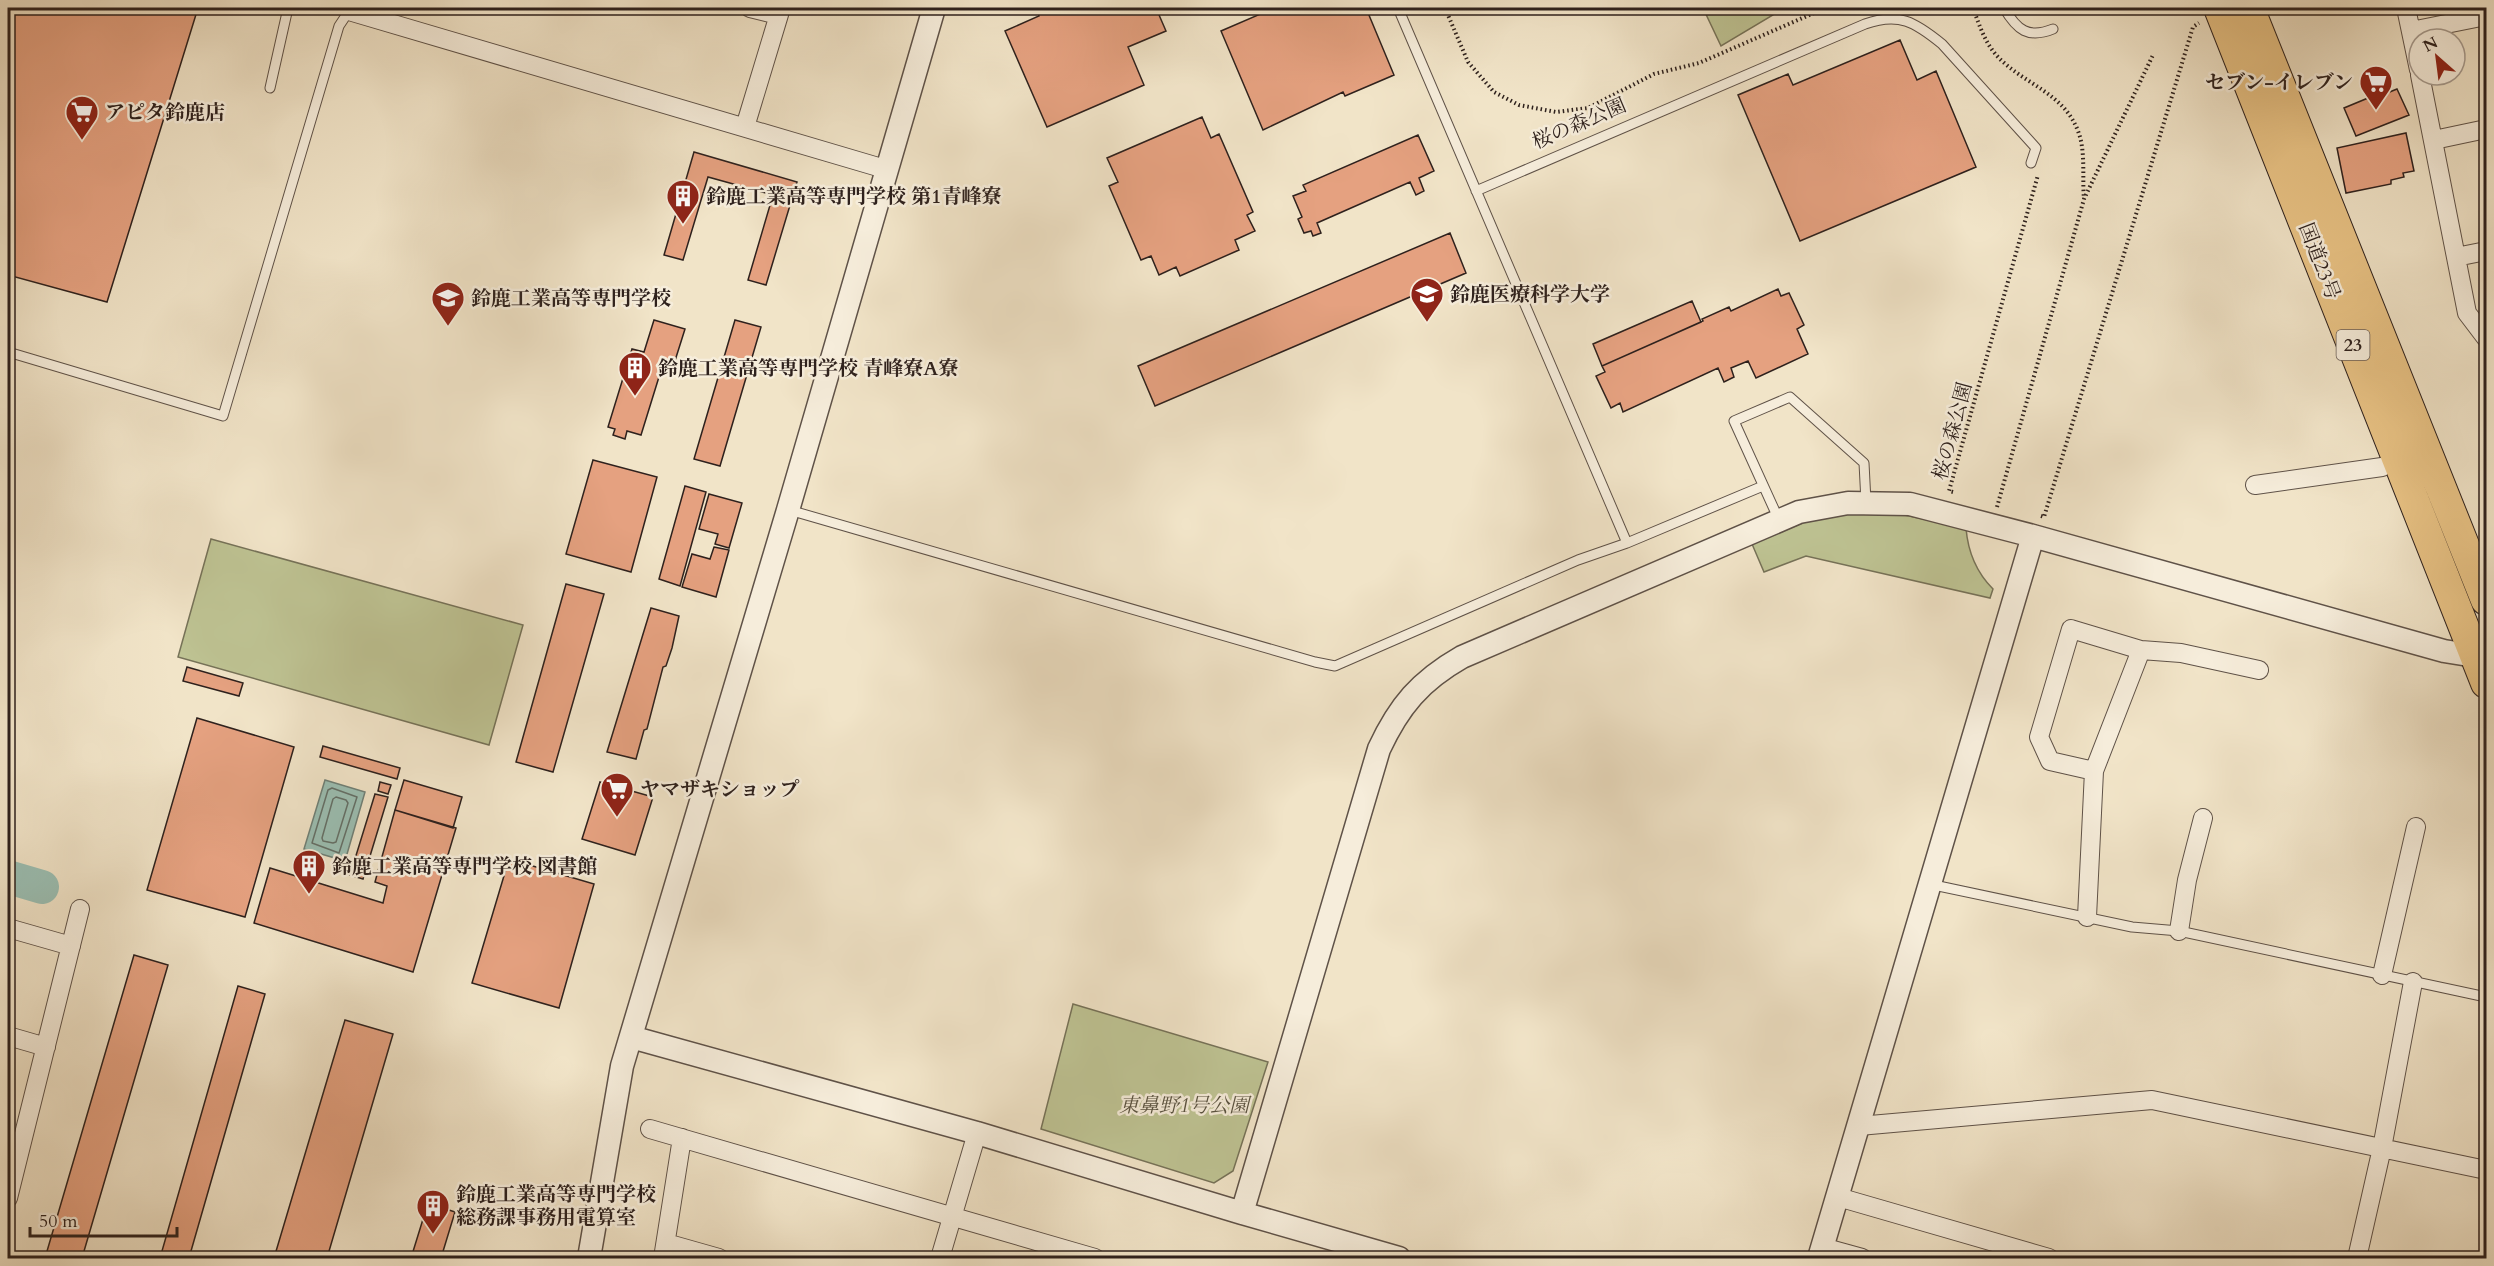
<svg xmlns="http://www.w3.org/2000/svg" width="2494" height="1266" viewBox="0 0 2494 1266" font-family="Cardo,'Noto Serif JP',serif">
<rect width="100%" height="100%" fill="#f1e4c8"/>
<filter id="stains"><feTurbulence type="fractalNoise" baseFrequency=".00333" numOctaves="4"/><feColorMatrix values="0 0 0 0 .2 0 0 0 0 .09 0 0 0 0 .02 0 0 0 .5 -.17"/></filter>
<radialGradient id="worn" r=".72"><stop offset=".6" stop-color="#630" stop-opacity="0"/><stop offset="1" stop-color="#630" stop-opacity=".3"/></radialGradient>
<!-- green -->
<path fill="#bec393" stroke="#767258" stroke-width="1.5" d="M1703,8H1778L1773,15L1721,46Z
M1890,512L1966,528C1968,553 1976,572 1993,589L1990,598L1806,556L1764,572L1752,544L1812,519L1836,515Z
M211,539L523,625L489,745L178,657Z
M1073,1004L1268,1062L1233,1171L1214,1183L1041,1129Z"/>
<!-- water -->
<path fill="#9bbfb3" stroke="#6f8077" stroke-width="1.5" d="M325,780L365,792L345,861L304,849Z"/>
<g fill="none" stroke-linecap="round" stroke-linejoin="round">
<!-- shore -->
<path stroke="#647068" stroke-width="1.5" d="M332,788L357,797L339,853L312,843L328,790Z
M336,797L346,800L348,803L336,842L333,843L323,841L322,838L333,799Z"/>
<!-- river -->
<path stroke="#9bbfb3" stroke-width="34" d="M8,877L42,887"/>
</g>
<!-- building -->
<path fill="#e5a180" stroke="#2e211d" stroke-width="1.5" d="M8,8H198L107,302L8,275Z
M1035,8H1156L1166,31L1128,47L1144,85L1047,127L1005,31L1039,16Z
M1283,8H1366L1394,75L1345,96L1343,92L1263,130L1221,31L1272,9L1273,12Z
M1900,40L1917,80L1936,71L1976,167L1800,241L1738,95L1788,74L1793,85Z
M2397,89L2409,115L2356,136L2344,108L2385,91L2387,93Z
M1202,117L1211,138L1219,134L1253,212L1247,215L1255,231L1235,240L1239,250L1180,276L1176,267L1159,275L1151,256L1141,260L1109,186L1118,182L1107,158Z
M2406,133L2414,171L2403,173L2404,177L2391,180V184L2346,193L2337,148Z
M1418,135L1434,171L1419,178L1424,191L1416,195L1410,182L1317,223L1321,233L1313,236L1311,231L1304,233L1298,219L1302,217L1293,196L1306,191L1303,185Z
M694,152L797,182L766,285L748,280L773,195L708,177L683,260L664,255Z
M1450,233L1466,273L1155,406L1138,366Z
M1778,289L1781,296L1789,293L1804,325L1797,329L1808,354L1756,378L1748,361L1731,368L1734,377L1724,382L1718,368L1623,412L1620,403L1611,408L1596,376L1605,372L1602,366L1703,321L1702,319L1729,307L1731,311Z
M1692,301L1701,322L1602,366L1593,344Z
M654,320L685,329L673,367L663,364L641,435L627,431L625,439L613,435L615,429L608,427L632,349L644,352Z
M735,320L761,327L720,466L694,459Z
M593,460L657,477L631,572L566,554Z
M685,486L706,492L680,586L659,579Z
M709,494L742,503L729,548L715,544L718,534L699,529Z
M714,547L729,550L716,597L682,587L692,554L710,559Z
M566,584L604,594L553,772L516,762Z
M651,608L679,616L672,648L666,666L663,667L647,729L644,730L636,759L607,752Z
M187,667L243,683L239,696L183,681Z
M197,718L294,747L245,917L147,890Z
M323,746L400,768L397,779L320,757Z
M404,780L462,797L453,828L395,810Z
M380,782L391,785L388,794L378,791Z
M600,782L653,797L635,855L582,839Z
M375,794L388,797L363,879L350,875Z
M395,810L456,828L413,972L254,923L270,868L383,903L387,886L375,882Z
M509,859L594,884L559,1008L472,983Z
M134,955L168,965L82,1258H45Z
M238,986L265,994L189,1258H160Z
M345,1020L393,1034L327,1258H274Z
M428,1203L455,1212L441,1258H411Z"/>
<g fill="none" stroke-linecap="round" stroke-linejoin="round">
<!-- service casing -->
<g stroke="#5f5248" stroke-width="11">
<path id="service" d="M1398,8L1627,543
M2004,8C2017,30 2028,39 2053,29
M270,88L288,8
M1476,191L1865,24C1899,12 1915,22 1942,44L2036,148L2031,163
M8,352L223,416L339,26L349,11L333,8
M789,510L1315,662L1335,666L1578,560L1627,543L1763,486
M1779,520L1734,421L1790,397L1864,463L1866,502
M1929,884L2132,927L2179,931L2486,997"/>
</g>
<!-- minor casing -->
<g stroke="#5f5248" stroke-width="20">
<path id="minor" d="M350,8L349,11L885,169
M750,8L778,15
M2406,8L2419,70
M2411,31L2486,16
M2420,75L2467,313L2486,338
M745,127L781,8
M2434,140L2486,129
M2456,257L2486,251
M2255,485L2382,467
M2094,771L2050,761L2039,737L2071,629L2141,650L2181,653L2259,670
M2087,917L2094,771L2141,650
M8,928L71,946
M2179,931L2187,880L2203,818
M2382,975L2416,827
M8,1036L46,1047
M1859,1126L2152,1100L2486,1170
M650,1129L1095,1258
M1838,1197L2049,1258
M8,1198L80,909
M666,1243L719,1258
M1822,1247L1862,1258
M663,1258L682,1138
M940,1258L977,1133
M2357,1258L2382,1148L2413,982"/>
</g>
<!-- tertiary casing -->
<g stroke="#5f5248" stroke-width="25">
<path id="tertiary" d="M631,1037L977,1133L1242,1213L1379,749C1399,706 1420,681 1462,657L1799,512L1848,503L1910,504L2033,536L2444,651L2475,656L2486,652
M1242,1213L1399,1258
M589,1258L622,1066L788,510L934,8
M1819,1258L2033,536"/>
</g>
<!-- trunk casing -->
<g stroke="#2e211d" stroke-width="32">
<path id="trunk" d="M2219,8L2486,683
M2249,8L2486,600"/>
</g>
<!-- path -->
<path stroke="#2e211d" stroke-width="4" stroke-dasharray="1.5 3" stroke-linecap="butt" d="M1445,8L1468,62L1494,92L1519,105L1556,112L1588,108L1654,74L1699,63L1814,13L1822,8
M1973,8C1980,27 1986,46 2001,60C2027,85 2064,94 2078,131C2086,151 2082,178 2084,199
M1953,492L1949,491L2038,175
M1997,507L2084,199L2153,55
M2041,516L2044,517L2193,27L2199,23"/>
<!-- service -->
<use href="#service" stroke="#f6eddb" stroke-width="9"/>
<!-- minor -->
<use href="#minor" stroke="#f6eddb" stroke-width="18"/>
<!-- tertiary -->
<use href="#tertiary" stroke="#f6eddb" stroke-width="22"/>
<!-- trunk -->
<use href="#trunk" stroke="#e8c284" stroke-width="30"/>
</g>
<!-- icons -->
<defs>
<g id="supermarket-pin" transform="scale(1.725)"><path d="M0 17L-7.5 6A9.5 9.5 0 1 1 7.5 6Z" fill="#8f2418" stroke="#f6eddb"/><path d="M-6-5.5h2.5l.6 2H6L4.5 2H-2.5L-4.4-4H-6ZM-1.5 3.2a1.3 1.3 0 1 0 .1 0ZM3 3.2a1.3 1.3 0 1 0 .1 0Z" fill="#fff"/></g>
<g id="building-pin" transform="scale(1.725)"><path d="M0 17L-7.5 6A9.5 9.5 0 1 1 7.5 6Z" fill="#8f2418" stroke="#f6eddb"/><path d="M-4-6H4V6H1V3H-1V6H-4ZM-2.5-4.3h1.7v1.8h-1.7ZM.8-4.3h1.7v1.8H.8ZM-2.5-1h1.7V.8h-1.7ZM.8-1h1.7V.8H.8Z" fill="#fff"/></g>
<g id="university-pin" transform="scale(1.725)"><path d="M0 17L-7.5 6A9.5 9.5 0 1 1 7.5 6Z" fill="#8f2418" stroke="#f6eddb"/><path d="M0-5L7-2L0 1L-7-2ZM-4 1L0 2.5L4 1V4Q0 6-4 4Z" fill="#fff"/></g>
<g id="school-pin" transform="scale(1.725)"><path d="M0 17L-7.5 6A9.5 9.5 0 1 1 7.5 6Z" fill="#8f2418" stroke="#f6eddb"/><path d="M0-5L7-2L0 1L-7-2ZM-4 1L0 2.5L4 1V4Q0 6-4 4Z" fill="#fff"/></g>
</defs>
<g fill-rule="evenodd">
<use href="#supermarket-pin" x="2376" y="82"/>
<use href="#supermarket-pin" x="82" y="112"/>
<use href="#building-pin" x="683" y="196"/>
<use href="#university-pin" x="1427" y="294"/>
<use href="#school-pin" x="448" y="298"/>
<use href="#building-pin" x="635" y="368"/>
<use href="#supermarket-pin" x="617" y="789"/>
<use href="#building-pin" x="309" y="866"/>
<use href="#building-pin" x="433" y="1206"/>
</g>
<g text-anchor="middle" stroke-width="5" stroke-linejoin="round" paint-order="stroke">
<!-- shield labels -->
<rect fill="#f6eddb" stroke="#6a5e56" stroke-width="1.5" x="2336.5" y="330" width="33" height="30" rx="4.5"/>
<g font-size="18" font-weight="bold" fill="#2e211d">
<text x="2353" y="351">23</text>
</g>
<!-- poi labels -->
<g font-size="20" font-weight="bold" fill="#2e211d" stroke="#f6eddb" text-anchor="start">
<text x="2353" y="89" text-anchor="end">セブン-イレブン</text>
<text x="105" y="119">アピタ鈴鹿店</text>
<text x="706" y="203">鈴鹿工業高等専門学校 第1青峰寮</text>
<text x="1450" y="301">鈴鹿医療科学大学</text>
<text x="471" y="305">鈴鹿工業高等専門学校</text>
<text x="658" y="375">鈴鹿工業高等専門学校 青峰寮A寮</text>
<text x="640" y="796">ヤマザキショップ</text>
<text x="332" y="873">鈴鹿工業高等専門学校 図書館</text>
<text x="456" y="1201">鈴鹿工業高等専門学校<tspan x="456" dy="23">総務課事務用電算室</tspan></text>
</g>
<!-- street labels -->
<g font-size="20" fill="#2e211d" stroke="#f6eddb">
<text transform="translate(1579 123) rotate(-23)" y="7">桜の森公園</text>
<text transform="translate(2320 261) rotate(69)" y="7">国道23号</text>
<text transform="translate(1952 431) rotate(-75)" y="7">桜の森公園</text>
</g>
<!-- park labels -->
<g font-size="20" font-style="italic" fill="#595240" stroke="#f6eddb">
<text x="1184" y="1112">東鼻野1号公園</text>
</g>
</g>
<!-- margin -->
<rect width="2494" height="1266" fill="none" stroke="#f1e4c8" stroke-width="30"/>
<rect x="9" y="9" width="2476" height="1248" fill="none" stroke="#2e211d" stroke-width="3"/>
<rect x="15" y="15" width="2464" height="1236" fill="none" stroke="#2e211d" stroke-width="1.5"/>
<!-- north arrow -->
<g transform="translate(2437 57) rotate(332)"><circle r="28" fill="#f6eddb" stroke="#a69b8f" stroke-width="1.5"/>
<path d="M0-4.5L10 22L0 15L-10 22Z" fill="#8f2418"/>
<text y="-9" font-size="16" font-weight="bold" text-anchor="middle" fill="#2e211d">N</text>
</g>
<!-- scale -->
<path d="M30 1227v9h147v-9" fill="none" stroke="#2e211d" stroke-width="3"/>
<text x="39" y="1227" font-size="18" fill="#2e211d" stroke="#f6eddb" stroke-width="4.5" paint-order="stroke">50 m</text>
<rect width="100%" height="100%" filter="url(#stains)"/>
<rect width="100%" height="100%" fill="url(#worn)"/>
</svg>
